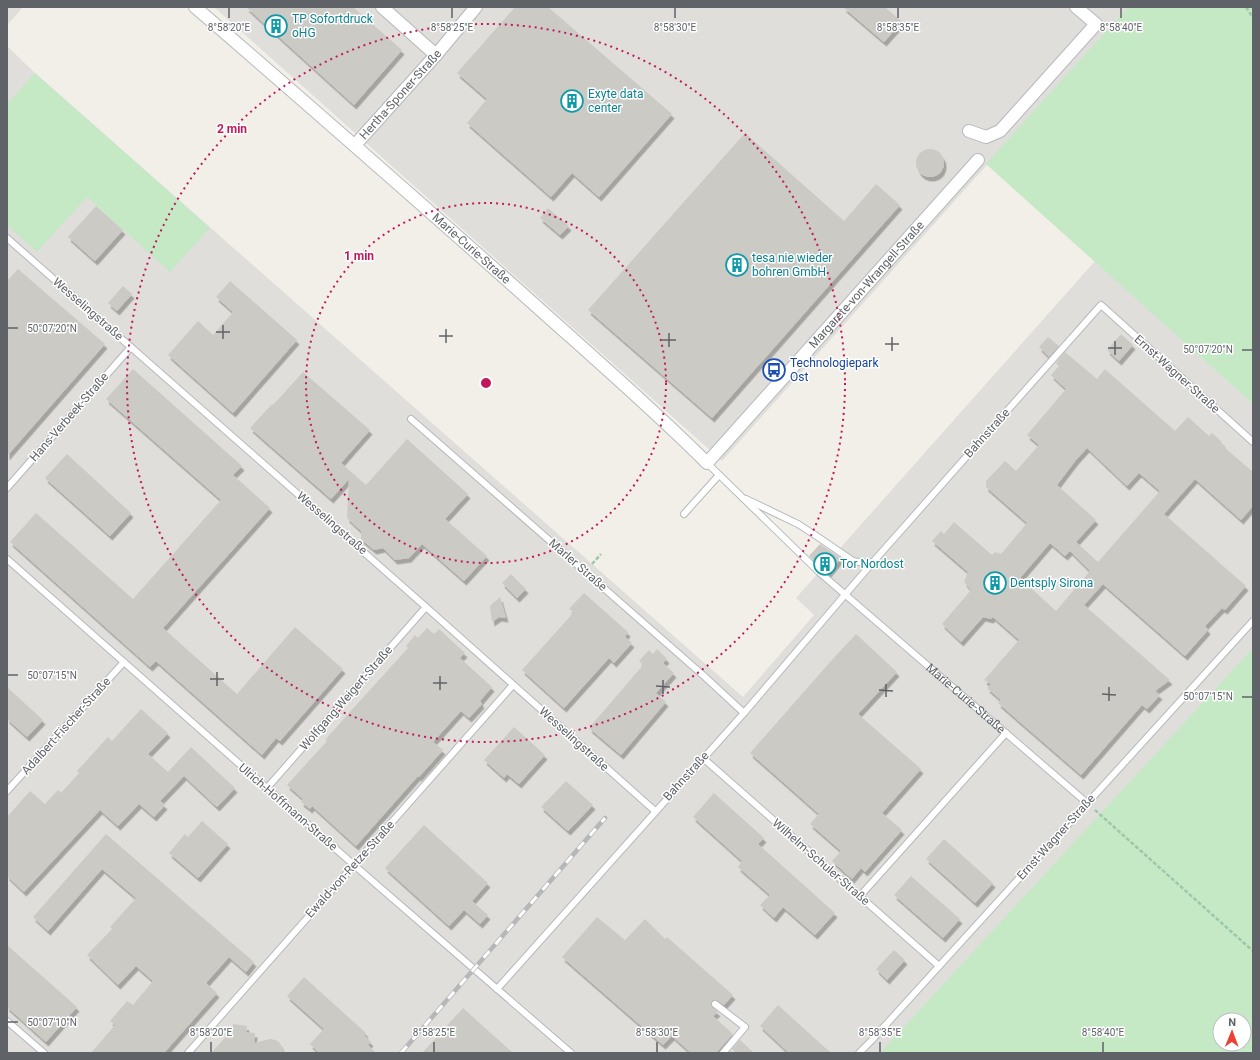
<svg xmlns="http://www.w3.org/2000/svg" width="1260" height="1060" viewBox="0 0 1260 1060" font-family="Roboto,sans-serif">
<defs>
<filter id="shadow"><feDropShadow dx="2.5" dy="4.5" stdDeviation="0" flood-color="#0004"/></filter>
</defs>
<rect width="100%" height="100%" fill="#f1efe8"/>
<!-- industrial -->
<path fill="#e0deda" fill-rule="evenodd" d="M7,7H23L7,25Z
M214,7H1128L722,461Z
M7,46L35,73L743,697L814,615L796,598L821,570L827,575L841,558L836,553L842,546L1095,261L1253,404V1053H7ZM1220,1020H1244V1044H1220Z"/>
<!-- green -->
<path fill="#c5e8c5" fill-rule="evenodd" d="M1128,7H1253V404L986,164Z
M35,73L210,228L170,272L87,197L37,252L7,225V104Z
M1253,648V1053H880ZM1220,1020H1244V1044H1220Z"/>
<!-- building -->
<path fill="#cccac5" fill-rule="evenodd" filter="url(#shadow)" d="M246,7H353L402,50L354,105Z
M515,7H548L672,114L599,197L572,173L551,197L467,123L487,99L457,73Z
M843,7H885L902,22L884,42Z
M745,133L844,221L876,184L900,205L712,418L588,310Z
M916 163a14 14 0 1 1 28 0a14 14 0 1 1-28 0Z
M96,206L123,230L95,261L68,237Z
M548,208L569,226L560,235L540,218Z
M18,269L105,344L7,456V281Z
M230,281L297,340L233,413L168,355L198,321L213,335L233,312L216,297Z
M123,286L132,294L117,311L108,303Z
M1121,334L1133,345L1119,361L1107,350Z
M1048,337L1059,346L1049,357L1039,347Z
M1065,352L1097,379L1105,369L1175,431L1188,417L1209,436L1212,433L1222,442L1221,443L1226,447L1225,448L1253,472V506L1241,520L1195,479L1164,514L1246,586L1225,610L1222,608L1205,626L1208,630L1185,656L1103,584L1084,605L1170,680L1155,691L1160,695L1147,709L1142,705L1081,775L998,703L1001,700L987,688L991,684L984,680L1019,640L993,617L991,619L983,617L961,642L942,624L971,590L964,582L968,572L932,541L941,531L944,534L954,522L992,555L995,552L1001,554L1027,523L986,487V481L1005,461L1016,471L1039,445L1027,435L1066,389L1051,375L1059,366L1056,363ZM1087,448L1127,486L1139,473L1160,491L1098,562L1076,542L1096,520L1057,485L1076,460ZM1050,543L1065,556L1070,551L1090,571L1056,611L1020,578Z
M133,369L242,466L233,475L270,508L163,628L237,694L295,627L343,669L280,741L276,738L262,755L156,661L150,667L10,542L36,513L133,599L221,500L106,399Z
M303,372L370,430L341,463L366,485L407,439L468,494L445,519L487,556L464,581L422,544L409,558L395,560L383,548L374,550L361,539V531L347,518L349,479L331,499L250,428L272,404L273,405Z
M67,454L131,513L110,536L45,478Z
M820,544L841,558L828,574L809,556Z
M511,574L526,589L517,598L502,583Z
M584,593L628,632L625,637L632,643L614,663L609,658L564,708L522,670L574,612L569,609Z
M500,597L506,618L499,617L492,622L490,606Z
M427,628L434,634L439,629L465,653L460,658L492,687L480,701L482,704L469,718L461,711L433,742L443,750L419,777L418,776L356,846L312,806L310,809L301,802L303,799L287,785L327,741L325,740L348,714L408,648L406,646L415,635L418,638Z
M856,634L897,672L858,714L921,769L882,813L902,830L865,872L861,868L852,879L832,861L841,851L810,824L819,814L750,753L831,661Z
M657,649L667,659L663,663L674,673L656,693L666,702L621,755L589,728L643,665L639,661L649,650L653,654Z
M7,687L43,720L27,737L7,719Z
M141,709L168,733L148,754L168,772L191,747L235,788L217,807L184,776L160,801L165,805L154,817L139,804L118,826L100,810L24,892L7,876V817L30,791L45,804L58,790L61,793L79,773L77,771L108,737L112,741Z
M514,727L545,755L519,784L507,774L504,778L484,760Z
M566,781L593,805L568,831L541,807Z
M714,793L764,838L758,844L835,913L815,935L783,907L774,918L760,905L770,895L738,867L742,861L693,817Z
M202,821L228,844L198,878L169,853L185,834L188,837Z
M424,825L488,883L472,901L488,915L480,924L464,910L449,926L385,868Z
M106,834L254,962L246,972L229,957L206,983L217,993L164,1053H91L115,1025L110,1021L127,1001L133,1005L153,981L136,966L118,985L87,955L112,929L110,927L136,898L102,869L48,931L33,917Z
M944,839L993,883L975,903L926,859Z
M911,876L960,919L943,938L894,895Z
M597,917L625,940L645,919L665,939L667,937L733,995L724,1005L716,1000H713L711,1003L712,1007L718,1012L713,1016L733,1034L716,1053H691L672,1036L663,1045L562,957Z
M7,945L77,1007L46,1042L7,1007Z
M894,950L905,960L887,980L876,969Z
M304,977L366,1033L364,1035L371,1042L368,1045L376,1053H319L310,1044L324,1029L287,996Z
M778,1005L831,1053H789L760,1026Z
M463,1008L484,1027L513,1053H422Z
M233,1024L247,1026L246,1032L255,1033L254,1043L270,1039L276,1040L280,1043L284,1053H211L232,1030Z
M740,1040L754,1053H736L732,1049Z"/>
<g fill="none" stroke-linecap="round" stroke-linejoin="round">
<!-- lane casing -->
<g stroke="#b5b8bc" stroke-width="8">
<g id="lane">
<path d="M7,238L426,607L655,811"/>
<path d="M411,419L704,676L744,713"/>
<path id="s1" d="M707,463L819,572L1087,803"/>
<path d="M7,488L131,347"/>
<path d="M746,499L798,524L818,537L853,561L866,563L873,562"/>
<path d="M684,514L719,475"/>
<path d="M7,559L354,865L571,1053"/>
<path d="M703,758L939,966"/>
<path d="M267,788L426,607"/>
<path d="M7,791L124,662"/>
<path d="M860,896L1006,733"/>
<path d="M497,989L744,713L873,562L1101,305L1253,442"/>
<path d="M715,1004L745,1027L723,1053"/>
<path d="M7,1021L44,1053"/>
<path d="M188,1053L513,685"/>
<path d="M859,1053L871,1041L1253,621"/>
</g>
</g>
<!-- street casing -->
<g stroke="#b5b8bc" stroke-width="14">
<g id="street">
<path id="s2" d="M195,7C303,100 410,194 516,288C580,346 646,402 707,463L978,160"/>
<path d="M382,7L436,55"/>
<path d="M969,131L986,137L1000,131L1096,24L1076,7"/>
<path id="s3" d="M355,145L436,55L476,7"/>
</g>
</g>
<!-- path -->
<path stroke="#9cc7a9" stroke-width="2.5" stroke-dasharray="4 2" stroke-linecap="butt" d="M1246,7L1253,18
M592,564L601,554
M1095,810L1253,951"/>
<!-- lane -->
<use href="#lane" stroke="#fff" stroke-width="6"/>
<!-- street -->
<use href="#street" stroke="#fff" stroke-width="12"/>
<!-- rail casing -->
<g stroke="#b6b7b8" stroke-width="4.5">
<path id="rail" d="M401,1053L605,818"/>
</g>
<!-- rail -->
<use href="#rail" stroke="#fff" stroke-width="3" stroke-dasharray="9" stroke-linecap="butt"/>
</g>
<!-- ticks -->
<path fill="none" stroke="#5f6368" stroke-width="1.5" d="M229,18V8M452,18V8M675,18V8M898,18V8M1121,18V8M8,328H18M216,332H230M439,336H453M223,339V325M662,340H676M446,343V329M885,344H899M669,347V333M1108,348H1122M1242,350H1252M892,351V337M1115,355V341M8,675H18M210,679H224M433,683H447M217,686V672M656,686L670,687M440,690V676M879,690L893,691M663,694V680M1102,694L1116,695M886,697V684M1242,697H1252M1109,701V687M8,1022H18M211,1052V1042M434,1052V1042M657,1052V1042M880,1052V1042M1103,1052V1042"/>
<!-- distance rings -->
<g fill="none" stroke="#c2185b" stroke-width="2" stroke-dasharray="2 4">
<circle cx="486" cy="383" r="180"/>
<circle cx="486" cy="383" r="359"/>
</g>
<!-- icons -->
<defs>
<g id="building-ring" transform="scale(1.15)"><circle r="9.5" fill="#fff" stroke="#0f9aa8" stroke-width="1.5"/><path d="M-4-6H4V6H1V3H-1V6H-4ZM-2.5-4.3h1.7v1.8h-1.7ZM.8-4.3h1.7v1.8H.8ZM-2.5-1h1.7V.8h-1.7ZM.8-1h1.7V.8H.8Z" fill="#0f9aa8"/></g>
<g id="bus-ring" transform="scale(1.15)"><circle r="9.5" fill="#fff" stroke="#1a4fb4" stroke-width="1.5"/><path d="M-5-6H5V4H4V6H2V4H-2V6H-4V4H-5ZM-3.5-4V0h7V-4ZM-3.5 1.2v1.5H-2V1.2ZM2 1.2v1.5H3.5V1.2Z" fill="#1a4fb4"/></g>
</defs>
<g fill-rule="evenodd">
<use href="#building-ring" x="276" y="26"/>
<use href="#building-ring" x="572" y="101"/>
<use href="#building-ring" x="737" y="265"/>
<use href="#bus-ring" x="774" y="370"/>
<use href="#building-ring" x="825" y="564"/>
<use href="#building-ring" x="995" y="583"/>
</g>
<g text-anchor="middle" stroke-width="3" stroke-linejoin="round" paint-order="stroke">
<!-- culture labels -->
<g font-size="12" fill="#0d838f" stroke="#fff" text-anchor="start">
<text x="292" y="23">TP Sofortdruck<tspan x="292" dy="14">oHG</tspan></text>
<text x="588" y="98">Exyte data<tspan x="588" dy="14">center</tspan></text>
<text x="752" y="262">tesa nie wieder<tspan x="752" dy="14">bohren GmbH</tspan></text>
<text x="840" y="568">Tor Nordost</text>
<text x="1010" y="587">Dentsply Sirona</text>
</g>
<!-- street labels -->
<g font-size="12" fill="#5f6368" stroke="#fff">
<text dy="4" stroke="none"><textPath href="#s3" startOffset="68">Hertha-Sponer-Straße</textPath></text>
<text dy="4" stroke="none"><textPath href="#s2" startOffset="367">Marie-Curie-Straße</textPath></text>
<text dy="4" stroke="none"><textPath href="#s2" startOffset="925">Margarete-von-Wrangell-Straße</textPath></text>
<text transform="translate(88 309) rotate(41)" y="4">Wesselingstraße</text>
<text transform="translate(1177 374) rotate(42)" y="4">Ernst-Wagner-Straße</text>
<text transform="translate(69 417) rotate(-49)" y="4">Hans-Verbeek-Straße</text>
<text transform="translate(987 433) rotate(-48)" y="4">Bahnstraße</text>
<text transform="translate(332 523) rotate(41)" y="4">Wesselingstraße</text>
<text transform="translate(578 565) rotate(41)" y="4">Marler Straße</text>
<text transform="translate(346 698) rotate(-49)" y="4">Wolfgang-Weigert-Straße</text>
<text dy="4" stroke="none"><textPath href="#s1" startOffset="350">Marie-Curie-Straße</textPath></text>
<text transform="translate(66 726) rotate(-48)" y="4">Adalbert-Fischer-Straße</text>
<text transform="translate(574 739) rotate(42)" y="4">Wesselingstraße</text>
<text transform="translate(686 776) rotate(-48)" y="4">Bahnstraße</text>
<text transform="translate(288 807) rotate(41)" y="4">Ulrich-Hoffmann-Straße</text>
<text transform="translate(1056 837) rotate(-48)" y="4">Ernst-Wagner-Straße</text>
<text transform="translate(821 862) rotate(41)" y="4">Wilhelm-Schuler-Straße</text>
<text transform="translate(350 869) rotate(-48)" y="4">Ewald-von-Retze-Straße</text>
</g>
<!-- transit labels -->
<g font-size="12" fill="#164399" stroke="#fff" text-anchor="start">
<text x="790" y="367">Technologiepark<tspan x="790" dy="14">Ost</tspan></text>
</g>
</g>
<g font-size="10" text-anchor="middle" fill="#5f6368" stroke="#fff" stroke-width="3" stroke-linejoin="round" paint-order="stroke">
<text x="229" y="31">8°58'20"E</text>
<text x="452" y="31">8°58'25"E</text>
<text x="675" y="31">8°58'30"E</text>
<text x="898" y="31">8°58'35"E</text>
<text x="1121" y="31">8°58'40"E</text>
<text x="52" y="332">50°07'20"N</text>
<text x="1208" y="353">50°07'20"N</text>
<text x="52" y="679">50°07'15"N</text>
<text x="1208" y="700">50°07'15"N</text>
<text x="52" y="1026">50°07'10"N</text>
<text x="211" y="1036">8°58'20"E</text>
<text x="434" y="1036">8°58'25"E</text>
<text x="657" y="1036">8°58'30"E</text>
<text x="880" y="1036">8°58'35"E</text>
<text x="1103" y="1036">8°58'40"E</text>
</g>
<circle cx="486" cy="383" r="6" fill="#c2185b" stroke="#fff" stroke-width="2"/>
<g font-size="12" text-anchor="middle" font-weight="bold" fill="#c2185b" stroke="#fff" stroke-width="3" stroke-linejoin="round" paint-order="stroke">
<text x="232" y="133">2 min</text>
<text x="359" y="260">1 min</text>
</g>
<!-- border -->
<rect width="1260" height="1060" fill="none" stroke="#5f6368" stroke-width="16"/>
<!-- north arrow -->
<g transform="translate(1232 1032) rotate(1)"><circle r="19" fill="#ffffff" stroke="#bfc1c3"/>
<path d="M0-3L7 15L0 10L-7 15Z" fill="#ea4335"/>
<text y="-6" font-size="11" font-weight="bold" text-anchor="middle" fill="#5f6368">N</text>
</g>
</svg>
